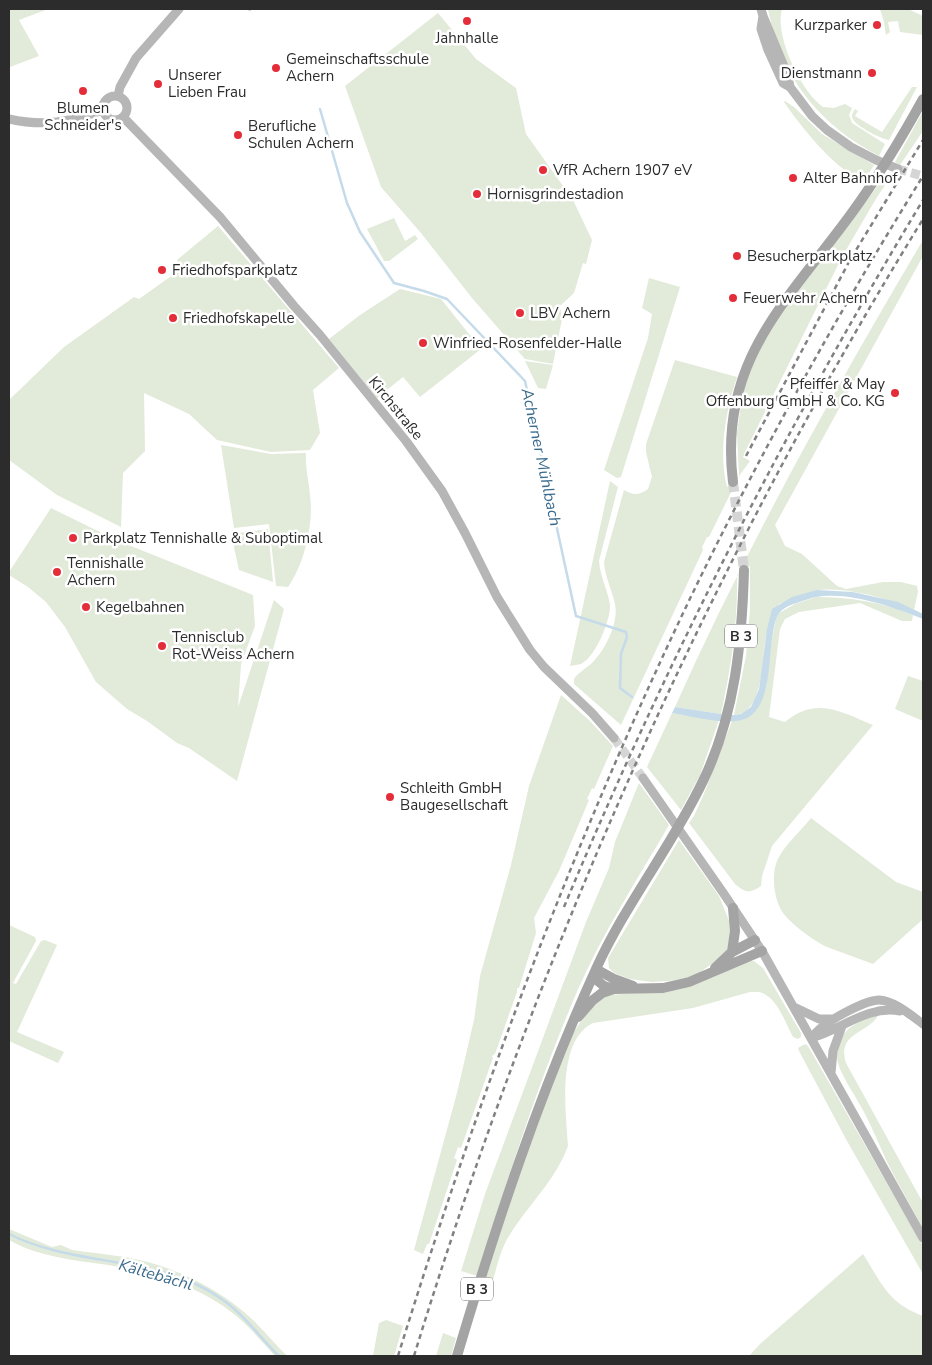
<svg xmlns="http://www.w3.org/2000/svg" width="932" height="1365" viewBox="0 0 932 1365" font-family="'Nunito Sans',sans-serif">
<rect width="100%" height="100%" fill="#fff"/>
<!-- green -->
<path fill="#e2ead9" d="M9,9H48L19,20L39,56L10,67H9Z
M768,9H782C774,35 801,92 823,107L834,108L845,104L852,108L849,115L852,123L885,144L879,156C818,124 781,77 768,9Z
M880,9H908L923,16V35L900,32L898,21L888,22L890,32L886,35L884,22Z
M438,13L476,59L516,88L526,134L573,200L592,240L586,264L583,263L574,293L560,306L562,319L553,364L525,359L472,298L421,233L381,187L345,86Z
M912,87H917L889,140C881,139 853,125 852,117C852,114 853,112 855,109L858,111L855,116L882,132Z
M785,101L794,107L822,134L874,165L869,173L859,178C833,168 800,125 784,102Z
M923,111V131L900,165L895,162Z
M888,172L893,174L877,197L842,257L745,452L743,457L750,461L739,476L709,537H707L702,547L703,550L621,725L574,684V679C578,673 585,669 591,664C605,651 619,623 615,604C612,590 605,577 604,562L624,490C634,496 639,495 648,489L652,477L646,452V444L675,360L737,377C726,410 718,452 727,487L739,476L737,433L741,404L746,378L766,334Z
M394,218L405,241L415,235L418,239L389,261H384L367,229Z
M218,226L339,368L313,390L320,433L310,450L271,452L217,440L189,414L144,393L145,451L123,473L121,527L57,495L9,460V400L64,347L134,297L139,299L181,269L177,260Z
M923,240V256L775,525L785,546L802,554L837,586L846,589L883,582H901L917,586L918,592L914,610C891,599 840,585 816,591C803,594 791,600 779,604C775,612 770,620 768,628C760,652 767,713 734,715L746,656L750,609V566L737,575C738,622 731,668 721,714L675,707C747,546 833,392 923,240Z
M649,278L680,287L621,477L617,478L604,470L648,338L652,314L642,308Z
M400,289L441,299L481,349L420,397L403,377L377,398L329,339L360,315Z
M525,361L553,365L546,389L538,388Z
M221,445L271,454L306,453C305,468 309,481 310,496C314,523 304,565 288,587L276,586L269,524L234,528Z
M610,481L618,487L599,561C600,577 609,593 610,606C610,622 595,657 581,664C578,665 573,665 570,666Z
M51,508L116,540L253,595L255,626L241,664L238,707L274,600L284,609L237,781L189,748L177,743L147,721L127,709L96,682L65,627L46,602L28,587L9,575V572Z
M268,529L273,582L239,570L231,534Z
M816,597C849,597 882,602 913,615L912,621H902L860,603L799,612L785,619L780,629L769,717L785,722C816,696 841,712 873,725L772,846L762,876L761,886C749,894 746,893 735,884L689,823L694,816L706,789L732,721L741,720L766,688L771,645L776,619L779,613L795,604Z
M908,676L923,681V721L895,709Z
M561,695L590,721L613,746L594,789L592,788L587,799L589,800L559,871L534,918L536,933L519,988H517V992L495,1054L492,1056L493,1058L461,1148L458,1147L454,1158L457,1160L429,1244H427L423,1254L414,1250L457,1093L474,1020L480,976L511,865L529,786Z
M672,713L719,720L700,775L681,810L647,767Z
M639,783L669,825C638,878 604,931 579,987C538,1081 508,1179 477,1276L461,1271L485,1194L586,922L609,868L615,842Z
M811,818L896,882L923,892V919L873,964C858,958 842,953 827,947C814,941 786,921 780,908C774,895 772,877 776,864C781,848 801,831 811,818Z
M679,840L719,896L732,928L728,949L717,960L699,973L685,978L669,981L652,982L630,979L614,973L609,968L608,958Z
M9,925L35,937L36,941L13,983L16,984L41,941L45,940L57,945L17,1032L64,1052L58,1063L9,1041Z
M748,961H754L763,968L801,1033V1037L798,1039L793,1037C786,1024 779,1003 766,995C761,991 756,992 750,992L693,1008L593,1023C556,1041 566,1113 568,1146C555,1181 528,1205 509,1236C500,1250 497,1268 492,1283L484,1280L521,1168L570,1038L583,1018L605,995L661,992Z
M879,1014C869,1034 836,1032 846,1063L923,1203V1229C912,1207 899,1186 888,1164C880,1147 873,1129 864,1112C857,1097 835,1069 837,1053C839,1029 858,1021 879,1014Z
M805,1044L808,1046L923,1246V1274L847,1141L799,1051L798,1048Z
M9,1229L52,1247L61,1245L72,1250C100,1254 131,1256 158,1265C192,1276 227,1295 253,1320C265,1332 275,1344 287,1356H275C264,1344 253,1331 241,1320C204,1287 156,1273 108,1265C74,1260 39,1257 9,1240Z
M863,1254C882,1284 888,1303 923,1316V1356H749L760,1344Z
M386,1320L403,1326L394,1356H373L379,1323Z
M443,1333L456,1338L451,1356H436Z"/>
<!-- water -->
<path fill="#c5dbea" d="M817,590L853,592L898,602L923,614V619C893,607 849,591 816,597C810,598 803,601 797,603C790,605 782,608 778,615C775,620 774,627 773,633C768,657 772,705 747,718C730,727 691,716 672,713L675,707L721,714L734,715L741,714L751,707L759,689L767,629L772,609L792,597Z"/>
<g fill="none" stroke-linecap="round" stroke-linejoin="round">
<!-- stream -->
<path stroke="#c5dbea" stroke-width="2.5" d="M248,9L250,10
M320,109L347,203L360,232L394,283L424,291L447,299L525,381L576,616L626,632L627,637L621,654L620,688L632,697
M9,1234C76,1268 160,1254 223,1300C245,1315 260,1338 279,1356"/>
<!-- secondary-tunnel -->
<path stroke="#d5d5d5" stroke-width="9" stroke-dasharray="9 4.5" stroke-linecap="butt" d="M898,169L923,176
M614,738L643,778"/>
<!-- primary-tunnel -->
<path stroke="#d5d5d5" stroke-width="10" stroke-dasharray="10 5" stroke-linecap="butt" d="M733,482L744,570"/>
<!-- secondary -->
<path stroke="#b6b6b6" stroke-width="9" d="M761,9L763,16L761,29L768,50L783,83L790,87
M763,16L788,76L790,87L812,116L827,130L851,147L876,160L898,169
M103 108a12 12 0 1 1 24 0a12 12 0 1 1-24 0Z
M118,96L120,87L136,58L179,9
M124,118L220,217L294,306L320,335L406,441L442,491L465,533L497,597L530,650L544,667L592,713L614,738
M9,119C45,127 69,122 103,110
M643,778L724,894L762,951L923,1238
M794,1007L819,1019H833
M811,1038C814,1035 818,1030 822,1027C832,1019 865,1000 879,1000C893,1000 912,1016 923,1024
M811,1038C841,1030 867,1005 900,1011
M831,1073L833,1051L842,1026"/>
<!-- primary -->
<path stroke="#a4a4a4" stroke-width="10" d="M733,482C718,361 786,303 851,214C878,177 901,139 923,99
M732,952L735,931L733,908
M715,968L732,952L755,940
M596,969L614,979L633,986
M593,977L604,986L614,989
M578,1017L593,1000L602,993L614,989L663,988L689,982L762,951
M457,1356C496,1225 539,1094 596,969C626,903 672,846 703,781C735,715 742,642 744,570"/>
<!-- rail -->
<path stroke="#818181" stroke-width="2.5" stroke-dasharray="5 4" stroke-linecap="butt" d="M746,456L850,260L923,140
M564,907C666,662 786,427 923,200
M398,1356C477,1101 570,851 685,609C756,461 836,316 923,176
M414,1356C536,958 705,573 923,219"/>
</g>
<!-- markers -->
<g fill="#e32d39" stroke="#fff" stroke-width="2">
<circle cx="467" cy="21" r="5"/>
<circle cx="877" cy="25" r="5"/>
<circle cx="276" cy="68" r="5"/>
<circle cx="872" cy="73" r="5"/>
<circle cx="158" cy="84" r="5"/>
<circle cx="83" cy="91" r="5"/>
<circle cx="238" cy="135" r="5"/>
<circle cx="543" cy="170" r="5"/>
<circle cx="793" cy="178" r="5"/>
<circle cx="477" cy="194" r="5"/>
<circle cx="737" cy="256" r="5"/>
<circle cx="162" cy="270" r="5"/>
<circle cx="733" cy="298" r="5"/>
<circle cx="520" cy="313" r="5"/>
<circle cx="173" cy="318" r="5"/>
<circle cx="423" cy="343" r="5"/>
<circle cx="895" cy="393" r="5"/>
<circle cx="73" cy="538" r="5"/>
<circle cx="57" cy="572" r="5"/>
<circle cx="86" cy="607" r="5"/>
<circle cx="162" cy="646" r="5"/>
<circle cx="390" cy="797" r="5"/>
</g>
<g text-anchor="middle" stroke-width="5" stroke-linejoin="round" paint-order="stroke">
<!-- shield labels -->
<g fill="#fff" stroke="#6b6b6b" stroke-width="1">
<rect x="725" y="624.5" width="32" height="23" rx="4"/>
<rect x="461" y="1277.5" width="32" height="23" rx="4"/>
</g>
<g font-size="14" font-weight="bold" fill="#2c2c2c">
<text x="741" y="641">B 3</text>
<text x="477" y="1294">B 3</text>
</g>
<!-- poi labels -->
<g font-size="15" fill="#2c2c2c" stroke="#fff" text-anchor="start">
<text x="867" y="30" text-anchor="end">Kurzparker</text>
<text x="467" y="43" text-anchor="middle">Jahnhalle</text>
<text x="286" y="64">Gemeinschaftsschule<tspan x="286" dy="17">Achern</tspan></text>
<text x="862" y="78" text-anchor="end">Dienstmann</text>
<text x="168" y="80">Unserer<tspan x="168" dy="17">Lieben Frau</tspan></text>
<text x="83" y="113" text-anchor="middle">Blumen<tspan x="83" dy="17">Schneider's</tspan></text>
<text x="248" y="131">Berufliche<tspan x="248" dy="17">Schulen Achern</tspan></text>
<text x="553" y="175">VfR Achern 1907 eV</text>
<text x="803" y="183">Alter Bahnhof</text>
<text x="487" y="199">Hornisgrindestadion</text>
<text x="747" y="261">Besucherparkplatz</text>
<text x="172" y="275">Friedhofsparkplatz</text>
<text x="743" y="303">Feuerwehr Achern</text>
<text x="530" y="318">LBV Achern</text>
<text x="183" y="323">Friedhofskapelle</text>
<text x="433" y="348">Winfried-Rosenfelder-Halle</text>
<text x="885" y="389" text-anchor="end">Pfeiffer &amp; May<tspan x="885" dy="17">Offenburg GmbH &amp; Co. KG</tspan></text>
<text x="83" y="543">Parkplatz Tennishalle &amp; Suboptimal</text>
<text x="67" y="568">Tennishalle<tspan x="67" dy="17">Achern</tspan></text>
<text x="96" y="612">Kegelbahnen</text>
<text x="172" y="642">Tennisclub<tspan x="172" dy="17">Rot-Weiss Achern</tspan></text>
<text x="400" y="793">Schleith GmbH<tspan x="400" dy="17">Baugesellschaft</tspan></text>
</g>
<!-- street labels -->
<g font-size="15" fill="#2c2c2c" stroke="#fff">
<text transform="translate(396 408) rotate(51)" y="5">Kirchstraße</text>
</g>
<!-- water labels -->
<g font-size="16" font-style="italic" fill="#3b6c8d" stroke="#fff">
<text transform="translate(542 457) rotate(78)" y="6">Acherner Mühlbach</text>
<text transform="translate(156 1274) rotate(16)" y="6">Kältebächl</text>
</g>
</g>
<!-- border -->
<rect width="932" height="1365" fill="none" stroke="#2c2c2c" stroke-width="20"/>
</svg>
